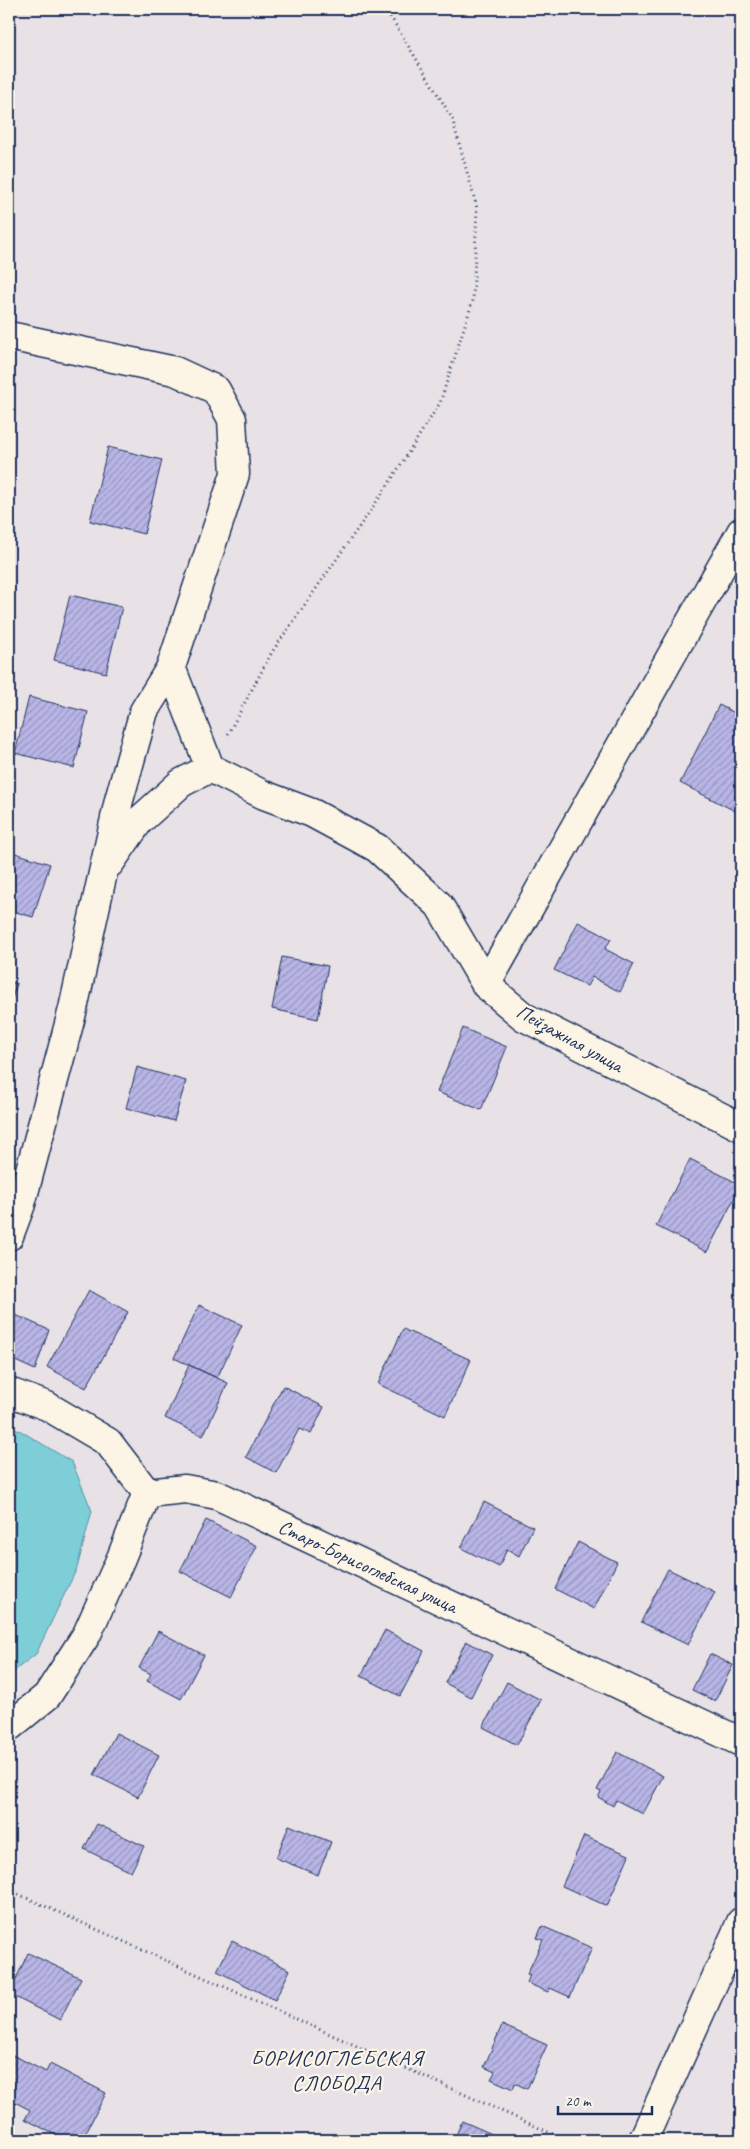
<svg xmlns="http://www.w3.org/2000/svg" width="750" height="2149" viewBox="0 0 750 2149" font-family="Caveat,sans-serif">
<defs>
<pattern id="building-hatch" width="6" height="6" patternUnits="userSpaceOnUse" patternTransform="scale(1.25)"><rect width="6" height="6" fill="#b9b6e7"/><path d="M-1 1l2-2M0 6l6-6M5 7l2-2" fill="none" stroke="#9694be"/></pattern>
</defs>
<rect width="100%" height="100%" fill="#e8e2e6"/>
<filter id="ink" filterUnits="userSpaceOnUse"><feTurbulence type="fractalNoise" baseFrequency=".02" numOctaves="2"/><feDisplacementMap in="SourceGraphic" scale="10" xChannelSelector="R" yChannelSelector="G"/><feConvolveMatrix kernelMatrix="1 2 1 2 8 2 1 2 1" color-interpolation-filters="sRGB"/></filter>
<g filter="url(#ink)">
<!-- water -->
<path fill="#7dced7" stroke="#568ea7" d="M9,1428L21,1431L72,1462L92,1511L77,1568L36,1654L14,1671L9,1670Z"/>
<!-- building -->
<path fill="url(#building-hatch)" stroke="#1b2f5e" d="M108,447L162,460L144,534L90,521Z
M70,595L122,607L106,673L54,660Z
M29,697L88,712L74,768L15,753Z
M719,705L741,716V814L680,783Z
M9,851L50,864L33,917L9,910Z
M578,922L611,939L605,949L634,964L620,992L592,977L587,986L554,970Z
M282,957L328,966L318,1019L272,1009Z
M9,981L17,984L9,1007Z
M463,1028L507,1047L481,1110L437,1092Z
M137,1067L186,1081L174,1121L126,1108Z
M690,1159L741,1185L707,1252L656,1226Z
M89,1290L128,1312L86,1388L47,1367Z
M199,1305L242,1325L217,1378L174,1358Z
M9,1312L49,1330L35,1370L9,1358Z
M403,1329L471,1360L445,1416L378,1384Z
M189,1365L228,1383L203,1436L165,1418Z
M283,1386L324,1407L311,1434L299,1429L276,1473L246,1457Z
M484,1502L533,1527L519,1556L507,1549L499,1567L461,1548Z
M206,1520L257,1546L231,1597L180,1571Z
M578,1542L617,1562L594,1609L555,1589Z
M668,1569L715,1592L688,1645L641,1622Z
M385,1630L424,1651L400,1696L361,1676Z
M158,1631L204,1655L181,1699L147,1681L151,1674L139,1668Z
M466,1641L492,1655L471,1697L445,1683Z
M710,1654L733,1665L715,1701L692,1690Z
M507,1682L541,1700L517,1745L483,1727Z
M116,1733L159,1755L138,1797L94,1775Z
M617,1752L663,1776L643,1814L616,1800L613,1806L598,1797L601,1792L597,1790Z
M97,1824L144,1846L131,1872L84,1849Z
M289,1825L331,1842L318,1875L276,1858Z
M584,1836L629,1855L607,1906L562,1886Z
M542,1926L592,1948L570,1997L550,1988L548,1992L527,1983L530,1975L527,1974L543,1940L537,1938Z
M232,1941L290,1970L275,2000L217,1971Z
M28,1953L81,1978L60,2020L9,1994Z
M502,2025L547,2045L527,2089L515,2083L513,2089L491,2079L495,2072L484,2067Z
M9,2053L46,2072L50,2064L106,2093L82,2140H65L25,2119L30,2110L9,2099Z
M462,2121L501,2138L500,2140H454Z"/>
<g fill="none" stroke-linecap="round" stroke-linejoin="round">
<!-- minor casing -->
<g stroke="#1b2f5e" stroke-width="31">
<path id="minor" d="M9,336L175,371L216,390L232,419L235,474L171,667L144,711L119,800L73,1009L21,1204L9,1236
M171,667L210,768L264,795L312,813L377,848L439,905L486,985L524,1017L741,1127
M110,863L139,821L181,783L210,768
M486,985L741,532
M9,1392L47,1406L108,1442L147,1493L185,1489L217,1495L741,1742
M9,1727L47,1696L87,1634L121,1558L147,1493
M643,2140L741,1922"/>
</g>
<!-- path -->
<path stroke="#1b2f5e" stroke-width="3" stroke-dasharray="1 4" stroke-linecap="butt" d="M228,734L272,652L384,491L440,403L473,300L477,208L452,118L386,9
M9,1890L566,2140"/>
<!-- minor -->
<use href="#minor" stroke="#fcf5e5" stroke-width="28"/>
</g>
</g>
<g text-anchor="middle" stroke-width="4.5" stroke-linejoin="round" paint-order="stroke">
<!-- street labels -->
<g font-size="20" fill="#1b2f5e" stroke="#fcf5e5">
<text transform="translate(570 1038) rotate(29)" y="7">Пейзажная улица</text>
<text transform="translate(368 1566) rotate(25)" y="7">Старо-Борисоглебская улица</text>
</g>
<!-- quarter labels -->
<g font-size="22" letter-spacing="1" fill="#1b2f5e" stroke="#fcf5e5">
<text x="337" y="2065">БОРИСОГЛЕБСКАЯ<tspan x="337" dy="25">СЛОБОДА</tspan></text>
</g>
</g>
<!-- margin -->
<rect width="750" height="2149" fill="none" stroke="#fcf5e5" stroke-width="30"/>
<rect x="15" y="15" width="720" height="2119" fill="none" stroke="#1b2f5e" stroke-width="2" filter="url(#ink)"/>
<!-- scale -->
<path d="M558 2106v8h94v-8" fill="none" stroke="#1b2f5e" stroke-width="2.5"/>
<text x="565" y="2106" font-size="15" fill="#1b2f5e" stroke="#fcf5e5" stroke-width="4" paint-order="stroke">20 m</text>
</svg>
